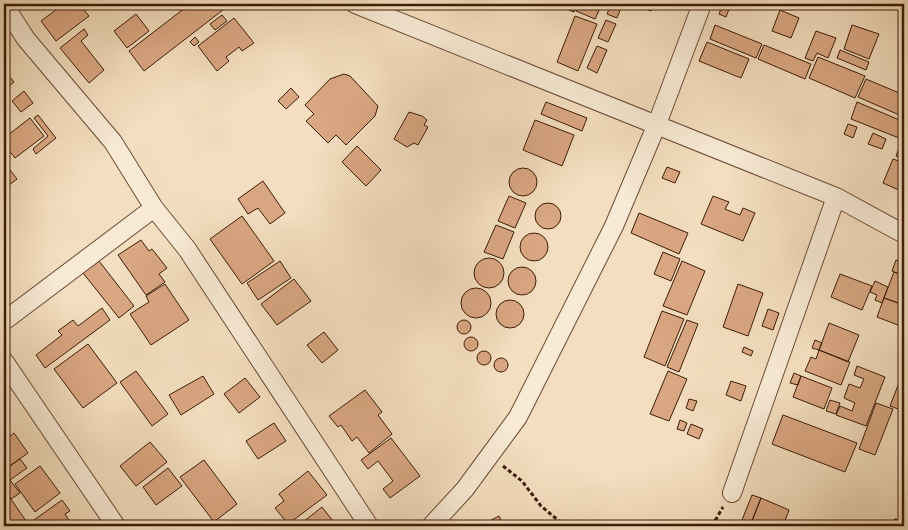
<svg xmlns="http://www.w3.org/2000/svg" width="908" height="530" viewBox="0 0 908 530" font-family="'Old Standard TT',serif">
<rect width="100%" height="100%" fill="#f4debf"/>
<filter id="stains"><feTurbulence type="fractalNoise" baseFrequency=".004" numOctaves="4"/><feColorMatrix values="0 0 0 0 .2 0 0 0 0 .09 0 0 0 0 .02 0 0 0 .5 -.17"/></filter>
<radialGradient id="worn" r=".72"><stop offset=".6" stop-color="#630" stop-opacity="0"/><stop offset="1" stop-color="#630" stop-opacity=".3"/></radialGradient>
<!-- building -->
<path fill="#d9a782" stroke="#3d1c08" d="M64,4H79L89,16L56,41L41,21Z
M174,4H186L178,9Z
M190,4H227L228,6L144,71L129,51Z
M554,4H577L574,12Z
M578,4H602L595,19L576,11Z
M611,4L622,5L617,18L607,14Z
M633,4H654L651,11Z
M723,4H731L726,17L719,14Z
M780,10L799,18L791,38L772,31Z
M136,14L149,31L127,48L114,31Z
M222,15L227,21L215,30L210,24Z
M575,16L597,24L578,71L557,62Z
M234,18L254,43L242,51L239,47L226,57L229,61L217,71L198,46Z
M606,20L616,24L608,42L598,38Z
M715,25L762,44L756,58L710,39Z
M852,25L879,34L869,59L844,49Z
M84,29L88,35L81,41L104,70L89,83L60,48Z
M816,31L836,38L828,58L817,53L813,61L805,58Z
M195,37L199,42L194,46L190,42Z
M707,42L749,59L741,78L699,61Z
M764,45L811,64L805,79L758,59Z
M597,46L607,50L597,73L587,68Z
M840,50L869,62L866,70L837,58Z
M818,57L865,76L855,98L809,78Z
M4,70L14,82L4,90Z
M344,74L350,76L378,106L375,116L346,145L336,135L328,143L306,121L314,114L305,105L330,79Z
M866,79L904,95V117L858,97Z
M291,88L299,97L286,109L278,101Z
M24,91L33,103L21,112L12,101Z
M546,102L587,118L582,131L541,114Z
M857,102L904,122L899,138L851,119Z
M409,112L422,116L427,120L424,125L428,127L418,145L414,143L407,147L394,139Z
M38,115L56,138L36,154L33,149L48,136L34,118Z
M30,118L44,136L15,158L4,144V138Z
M535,120L574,135L562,166L523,150Z
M848,124L857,127L853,138L844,134Z
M873,133L886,139L882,149L868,144Z
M357,146L381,170L366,186L342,162Z
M899,148L904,150L902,159L896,156Z
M893,159L904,163V184L901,191L883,183Z
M4,162L17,179L4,189Z
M667,167L680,172L675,183L662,178Z
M509 182a14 14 0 1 1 28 0a14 14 0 1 1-28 0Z
M263,181L285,213L270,224L258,208L248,214L238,199Z
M509,196L526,203L515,228L498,221Z
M713,196L729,202L725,209L740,215L743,208L755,213L743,241L701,224Z
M535 216a13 13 0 1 1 26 0a13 13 0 1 1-26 0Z
M639,213L688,233L679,254L631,233Z
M242,216L274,261L242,284L210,239Z
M496,225L514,232L503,259L484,252Z
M520 247a14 14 0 1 1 28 0a14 14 0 1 1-28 0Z
M141,240L149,251L152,249L167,268L159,274L165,282L146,295L118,255Z
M663,252L680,259L671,281L654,274Z
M474 273a15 15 0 1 1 30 0a15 15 0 1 1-30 0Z
M896,260L904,263L899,274L892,271Z
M99,261L134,306L119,318L83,273Z
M280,261L291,278L258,300L247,283Z
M682,261L705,271L687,315L663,306Z
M902,266L904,267V305L884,298L894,272L899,274Z
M508 281a14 14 0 1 1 28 0a14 14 0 1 1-28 0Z
M840,274L872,286L862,310L831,297Z
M294,279L311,301L277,325L261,304Z
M875,281L888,287L882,303L875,300L877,295L870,292Z
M165,284L189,320L151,345L130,314L149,302L146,296Z
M738,284L763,293L748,336L723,327Z
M461 303a15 15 0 1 1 30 0a15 15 0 1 1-30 0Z
M884,298L904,305L903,327L877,317Z
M496 314a14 14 0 1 1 28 0a14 14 0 1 1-28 0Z
M102,308L110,320L45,368L36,355L62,335L58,331L73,320L78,326Z
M768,309L779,313L773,330L762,326Z
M662,311L684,319L665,366L644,357Z
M457 327a7 7 0 1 1 14 0a7 7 0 1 1-14 0Z
M687,320L698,324L679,372L667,367Z
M829,323L859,335L848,362L819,350Z
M324,332L338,350L322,363L307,345Z
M464 344a7 7 0 1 1 14 0a7 7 0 1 1-14 0Z
M815,340L822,343L819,350L812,348Z
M88,344L117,383L83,408L54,369Z
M744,347L753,351L751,356L742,352Z
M819,350L850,362L841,385L805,371L811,357L816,359Z
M477 358a7 7 0 1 1 14 0a7 7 0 1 1-14 0Z
M494 365a7 7 0 1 1 14 0a7 7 0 1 1-14 0Z
M857,366L885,377L866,426L836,415L840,406L852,411L855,403L844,398L849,384L860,388L864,379L854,375Z
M904,370V411L890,406Z
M136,371L168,414L152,426L120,382Z
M668,371L687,379L669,421L650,414Z
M794,373L801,376L798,385L790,383Z
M203,376L214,394L181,415L169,395Z
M801,376L832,388L824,409L793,397Z
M245,378L260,397L239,413L224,394Z
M731,381L746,386L741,401L726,395Z
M365,390L382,412L378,415L392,434L369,453L357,437L352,441L341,425L338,427L329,416Z
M689,399L697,401L693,411L686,408Z
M830,400L840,403L836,414L826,411Z
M876,403L893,409L875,455L859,449Z
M783,415L857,443L845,472L772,444Z
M4,419L10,426L4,431Z
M680,420L687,423L684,431L677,429Z
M274,423L286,441L258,459L246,441Z
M691,424L703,429L699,439L687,434Z
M14,433L28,453L4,470V441Z
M391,438L420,476L390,498L383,489L393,481L378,461L368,469L361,460Z
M150,442L167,462L136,486L120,466Z
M20,459L27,468L10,480L20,493L11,499L4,489V470Z
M204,460L237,504L214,522L180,477Z
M40,466L60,493L35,512L15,484Z
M168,468L182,486L156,505L143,487Z
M308,471L327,495L288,524L275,508L284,501L279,494Z
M4,489L26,521L19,526H4Z
M752,495L761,498L751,523L742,520Z
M761,498L789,510L783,526H750Z
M62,500L70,511L65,514L70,522L64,526H38L34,520Z
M322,507L333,521L327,526H298Z
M499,516L504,526H480Z"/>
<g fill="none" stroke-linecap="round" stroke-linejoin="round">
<!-- street casing -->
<g stroke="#6b4c36" stroke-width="20">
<path id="street" d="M355,4L836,197L904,234
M4,5L26,39L113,142L154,208L187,249L369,526
M4,321L154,208
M4,361L116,526
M732,493L836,197
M431,526L465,489L518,417L614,226L657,124L702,4"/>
</g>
<!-- path -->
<path stroke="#3d1c08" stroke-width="3" stroke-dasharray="4 2.5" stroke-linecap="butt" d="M503,466L522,481L541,506L565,526
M712,526L723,507
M889,526L904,513"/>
<!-- street -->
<use href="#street" stroke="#f8ead5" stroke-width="18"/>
</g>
<!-- margin -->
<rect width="908" height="530" fill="none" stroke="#f4debf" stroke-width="20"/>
<rect x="5" y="5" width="898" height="520" fill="none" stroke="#3d1c08" stroke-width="2.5"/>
<rect x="10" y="10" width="888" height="510" fill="none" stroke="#3d1c08"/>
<rect width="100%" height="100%" filter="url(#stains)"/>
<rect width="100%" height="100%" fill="url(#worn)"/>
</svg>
